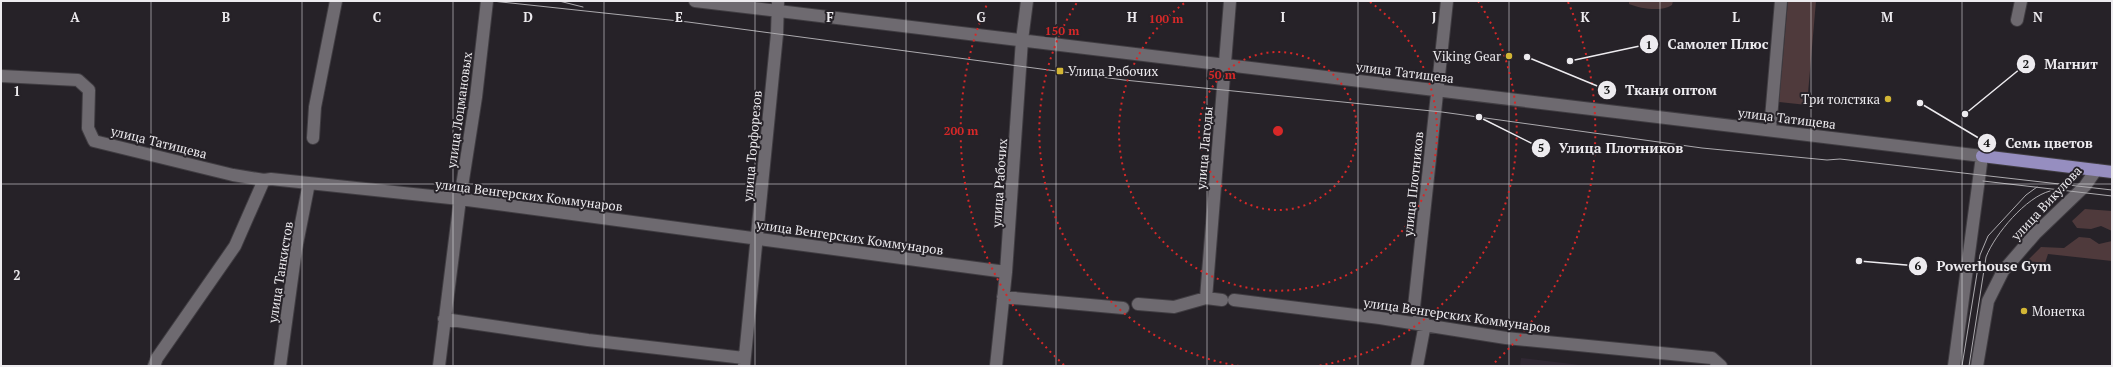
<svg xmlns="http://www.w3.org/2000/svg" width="2113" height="367" viewBox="0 0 2113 367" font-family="'PT Serif',serif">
<rect width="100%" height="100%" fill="#262228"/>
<!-- built -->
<path fill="#302833" d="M1521,358L1588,366H1520Z"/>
<!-- green -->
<path fill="#4f3a3c" d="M1629,1H1673L1672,5C1661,12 1642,9 1629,4Z
M1788,1H1816L1807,105L1779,102Z
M2085,209L2112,211V231L2101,226L2091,229L2077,228L2072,221Z
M2079,237L2090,238L2099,244L2112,241V261L2048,254L2045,263L2027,261L2041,247L2064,248Z"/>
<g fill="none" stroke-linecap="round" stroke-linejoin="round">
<!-- minor casing -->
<g stroke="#403d42" stroke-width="14">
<path id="minor" d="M695,1L1982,156L1954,366
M2017,20L2021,1
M1,76L78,80L89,90L88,128L94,141L233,175L264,180L271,179L460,199L1006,272
M1770,130L1781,1
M313,138L315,107L336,1
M1003,297L1123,308
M1206,298L1230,1
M1234,300L1380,318L1506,338L1712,358L1721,366
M1138,304L1174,307L1206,298L1222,300
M444,319L588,340L744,358
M154,366L157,358L235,246L264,180
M280,366L296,249L309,183
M439,366L460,199L476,97L487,1
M744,366L777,34L778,1
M996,366L1006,272L1022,40L1027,1
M1417,366L1425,324L1414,307L1447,1
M1977,366L1988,301L2003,271L2035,234L2085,186L2096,170"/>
</g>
<!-- major casing -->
<g stroke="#403d42" stroke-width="14">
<path id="major" d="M1982,156L2112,172"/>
</g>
<!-- minor -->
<use href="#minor" stroke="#6e6a70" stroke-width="12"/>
<!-- major -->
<use href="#major" stroke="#968ec0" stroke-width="12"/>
<!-- tram -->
<path stroke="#acaaae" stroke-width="1" d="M492,1L688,22L1124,80L1442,112L1702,148L1827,160L1840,159L2112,190
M559,1L583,7
M1983,181L2112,196
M1962,366L1980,255L1988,236L2026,195L2037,187
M1969,366L1986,257C1995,234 2026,197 2050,191"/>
</g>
<!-- grid -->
<path fill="none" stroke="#edebef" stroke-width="1" stroke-opacity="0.55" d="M151,1V366M302,1V366M453,1V366M604,1V366M755,1V366M906,1V366M1056,1V366M1207,1V366M1358,1V366M1509,1V366M1660,1V366M1811,1V366M1962,1V366M1,184H2112"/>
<!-- distance rings -->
<g fill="none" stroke="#d62828" stroke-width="2" stroke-dasharray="2 4">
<circle cx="1278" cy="131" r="79"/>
<path d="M1370 2A159 159 0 1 1 1186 2"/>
<path d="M1239 366A238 238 0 0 1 1078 1M1478 1A238 238 0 0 1 1317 366"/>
<path d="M1064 365A317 317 0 0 1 988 2M1568 2A317 317 0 0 1 1492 365"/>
</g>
<!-- markers -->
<g fill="#d3b635" stroke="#262228" stroke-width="1.5">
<circle cx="1509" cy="56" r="4"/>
<rect x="1056" y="67" width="8" height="8" rx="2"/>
<circle cx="1888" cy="99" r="4"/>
<circle cx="2024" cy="311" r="4"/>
</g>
<g text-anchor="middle" stroke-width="4" stroke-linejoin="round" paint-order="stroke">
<!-- poi labels -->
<g font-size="13" fill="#edebef" stroke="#262228" text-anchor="end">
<text x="1501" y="61">Viking Gear</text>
<text x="1068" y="76" text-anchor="start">Улица Рабочих</text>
<text x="1880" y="104">Три толстяка</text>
<text x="2032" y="316" text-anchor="start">Монетка</text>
</g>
<!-- street labels -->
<g font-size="13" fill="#edebef" stroke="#262228">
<text transform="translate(1405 72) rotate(7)" y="5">улица Татищева</text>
<text transform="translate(459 110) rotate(-82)" y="5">улица Лоцмановых</text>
<text transform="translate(1787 118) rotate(7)" y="5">улица Татищева</text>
<text transform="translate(159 142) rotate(14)" y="5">улица Татищева</text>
<text transform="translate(752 146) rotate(-85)" y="5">улица Торфорезов</text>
<text transform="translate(1204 148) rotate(-85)" y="5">улица Лагоды</text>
<text transform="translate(999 183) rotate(-86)" y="5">улица Рабочих</text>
<text transform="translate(1413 184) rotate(-84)" y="5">улица Плотников</text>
<text transform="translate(529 195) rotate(7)" y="5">улица Венгерских Коммунаров</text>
<text transform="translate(2046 203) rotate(-47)" y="5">улица Викулова</text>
<text transform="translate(850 237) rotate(8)" y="5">улица Венгерских Коммунаров</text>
<text transform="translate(280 272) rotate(-81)" y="5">улица Танкистов</text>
<text transform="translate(1457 315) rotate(8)" y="5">улица Венгерских Коммунаров</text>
</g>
</g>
<g font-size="13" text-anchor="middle" font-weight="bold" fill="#edebef" stroke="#262228" stroke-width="4" stroke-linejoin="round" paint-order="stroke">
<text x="75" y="22">A</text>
<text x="226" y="22">B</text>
<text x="377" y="22">C</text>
<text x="528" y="22">D</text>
<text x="679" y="22">E</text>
<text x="830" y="22">F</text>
<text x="981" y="22">G</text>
<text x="1132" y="22">H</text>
<text x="1283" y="22">I</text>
<text x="1434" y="22">J</text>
<text x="1585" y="22">K</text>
<text x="1736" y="22">L</text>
<text x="1887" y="22">M</text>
<text x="2038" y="22">N</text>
<text x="17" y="96">1</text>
<text x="17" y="280">2</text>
</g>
<circle cx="1278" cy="131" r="6" fill="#d62828" stroke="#262228" stroke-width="2"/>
<g font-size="12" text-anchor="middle" font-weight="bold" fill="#d62828" stroke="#262228" stroke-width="4" stroke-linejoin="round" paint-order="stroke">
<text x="1166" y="23">100 m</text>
<text x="1062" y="35">150 m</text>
<text x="1222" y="79">50 m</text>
<text x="961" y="135">200 m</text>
</g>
<!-- callouts -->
<path fill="none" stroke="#edebef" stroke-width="1.5" d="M1570 61L1649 44M1965 114L2026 64M1527 57L1607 90M1920 103L1987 143M1479 117L1541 148M1859 261L1918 266"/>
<g fill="#edebef" stroke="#262228" stroke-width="1.5">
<circle cx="1570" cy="61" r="4"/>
<circle cx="1965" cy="114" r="4"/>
<circle cx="1527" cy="57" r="4"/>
<circle cx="1920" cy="103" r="4"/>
<circle cx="1479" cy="117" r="4"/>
<circle cx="1859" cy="261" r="4"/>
<circle cx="1649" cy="44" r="10"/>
<circle cx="2026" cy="64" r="10"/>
<circle cx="1607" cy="90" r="10"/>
<circle cx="1987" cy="143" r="10"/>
<circle cx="1541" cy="148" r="10"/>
<circle cx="1918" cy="266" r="10"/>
</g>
<g font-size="12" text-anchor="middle" font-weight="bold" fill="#111">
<text x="1649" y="49">1</text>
<text x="2026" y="68">2</text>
<text x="1607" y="94">3</text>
<text x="1987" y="147">4</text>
<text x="1541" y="152">5</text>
<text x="1918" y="270">6</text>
</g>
<g font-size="14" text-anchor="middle" font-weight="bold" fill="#edebef" stroke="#262228" stroke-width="4" stroke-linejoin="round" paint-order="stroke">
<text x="1718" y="49">Самолет Плюс</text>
<text x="2071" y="69">Магнит</text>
<text x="1671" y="95">Ткани оптом</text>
<text x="2049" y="148">Семь цветов</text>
<text x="1621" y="153">Улица Плотников</text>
<text x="1994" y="271">Powerhouse Gym</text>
</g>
<!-- border -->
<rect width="2113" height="367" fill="none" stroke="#edebef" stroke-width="4"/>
</svg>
